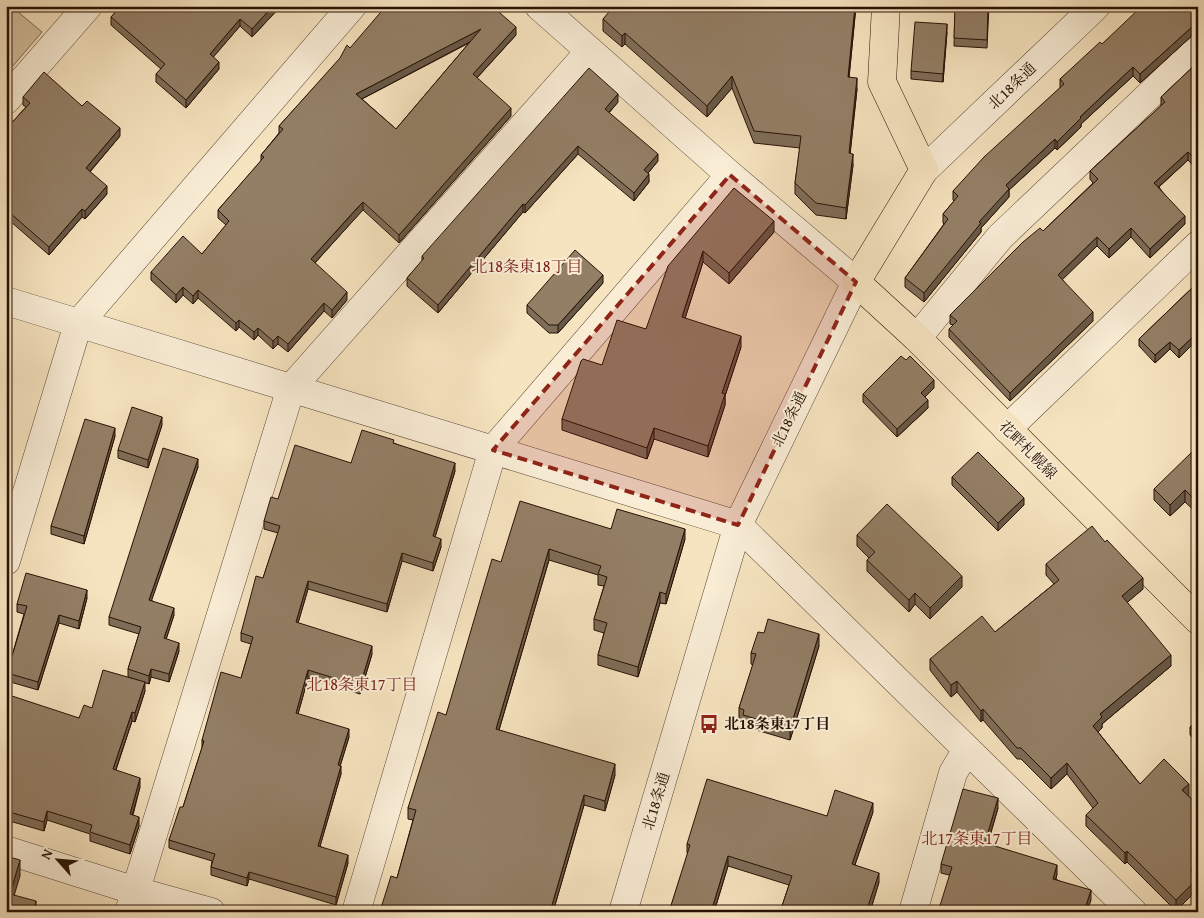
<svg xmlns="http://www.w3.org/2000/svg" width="1204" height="918" viewBox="0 0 1204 918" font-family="'Gentium Book Plus','Noto Serif JP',serif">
<rect width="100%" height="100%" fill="#f6e4c0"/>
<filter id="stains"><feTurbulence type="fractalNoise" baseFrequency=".004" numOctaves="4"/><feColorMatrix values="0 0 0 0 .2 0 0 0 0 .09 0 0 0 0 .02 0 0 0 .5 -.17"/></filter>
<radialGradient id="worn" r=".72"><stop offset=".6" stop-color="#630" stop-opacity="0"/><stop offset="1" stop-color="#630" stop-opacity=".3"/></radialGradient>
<!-- green -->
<path fill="#d3c0a0" stroke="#7d6852" d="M6,6H11L42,32L6,74Z"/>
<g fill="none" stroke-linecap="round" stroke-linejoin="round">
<!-- minor casing -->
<g stroke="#5b4633" stroke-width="29">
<path id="minor" d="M539,6L730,175L856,282L738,525L623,912
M6,100L88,6
M924,170L1096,6
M6,301L738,525L1133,912
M917,338L1000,237L1198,49
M1007,429L1198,245
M6,561L78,324L352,6
M6,850L136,891L211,912
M129,912L291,388L590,51
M356,912L493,450L730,175
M913,912L953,773L967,749"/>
</g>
<!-- major casing -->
<g stroke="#271104" stroke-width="29">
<path id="major" d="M886,6L882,82L924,170L856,282L917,338L1198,620"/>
</g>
<!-- minor -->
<use href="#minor" stroke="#f9edd6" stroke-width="28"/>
<!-- major -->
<use href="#major" stroke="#f6e4c0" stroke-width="28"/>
</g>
<!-- wall -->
<path fill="#7e6d58" stroke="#271104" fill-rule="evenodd" d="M121,6H281L252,37L240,26L213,57L219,69L186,108L156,82V74L161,69L111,25V17Z
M604,6H856L849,77L857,89L850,153L853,165L846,219L816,215L795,194V183L800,148L754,143L732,88L707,117L625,44L622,47L603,31V19L610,12Z
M955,6H989L987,48L954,46Z
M1198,6V34H1194L1140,83L1133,76L1081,124V127L1057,150L1055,148L1009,190V197L981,228V232L924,302L905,287V278L944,224L943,223V214L954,201L953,200V191L1060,88V79L1102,44Z
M947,32L943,82L911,79V71Z
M516,35L477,78L511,116L399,243L363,210L358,215L315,263L347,300L332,318L324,311L288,352L278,344L273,349L258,335L254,340L239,327L236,331L198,298L193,304L183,295L176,303L151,280V272L202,254L226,225L218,218V210L261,161V155L279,133V126L350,48ZM469,43L396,129L362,99Z
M1198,62V171L1188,160L1159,187L1185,224L1150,258L1131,237L1109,258L1097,246L1062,279L1093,321L1010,401L949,337V329L953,325L950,324V315L1043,231L1093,183L1090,179V171L1161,106V97Z
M23,97L82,106L120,136L90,172L107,194L85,219L82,217L49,255L10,221L6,226V129L26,107L23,105Z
M618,102L609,113L658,161L648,173L649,182L634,201L578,154L525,213L523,212L438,313L407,286V278L422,261V256Z
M734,188L774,232L729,284L703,262L685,318L741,347L725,396V405L708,457L654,439L647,459L562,430V419L602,365L646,329Z
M603,283L558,333H549L527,313V305Z
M1192,288L1179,358L1170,349L1155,363L1139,346V339Z
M934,388L925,397L928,408L897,437L863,402V394Z
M162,425L148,468L118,458V450Z
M115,436L84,544L51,534V526Z
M394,443L455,471L435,537L441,547L433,571L402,561L387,612L308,589L298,623L372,654L360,694L308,678L298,714L349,737L340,766L341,774L320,846L348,863L336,905L249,879L247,886L211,875V867L212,861L169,848V840L183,807L202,748V740L241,678L251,644L241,641V633L263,578L278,533L264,529V521L278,499L351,463Z
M1198,453V514L1185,502L1170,516L1154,500V489Z
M198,467L151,600L174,615L166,639L179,651L169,682L151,677L149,684L128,677V669L139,634L109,625V617Z
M952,477L1024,505L998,531L952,485Z
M611,529L685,539L666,604L660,603L638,677L598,665V655L604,633L594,630V619L604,586L598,585V575L549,560L499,730L615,775L605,811L584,805L553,912H381V908L397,878L413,820L408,819V808L446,715L501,562Z
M857,535L962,587L930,619L915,604L909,612L867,571V560L869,558L857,546Z
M1198,561V579L1194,575V564Z
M1046,564L1143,589L1127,602L1171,666L1102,724V728L1098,732L1140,784L1189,796L1198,814V874L1197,875L1198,876V889L1176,911L1127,862L1125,864L1086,826V815L1093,808L1067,774L1051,789L1021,759H1017L983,720L981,722L957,692L951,697L930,670V659L995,632L1054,584L1046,575Z
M87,598L79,629L59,623L38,690L7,681V673L24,614L17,612V604Z
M819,646L790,740L743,726V721L739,720V708L753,665L751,664V653Z
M145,691L135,722L132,721L116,770L140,787L133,815L139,826L130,854L90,841V834L47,820L44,831L6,820V715L79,718L92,708Z
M1198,720V743L1190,735V727Z
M998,808L988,843L1057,874L1056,879L1091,900L949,875L941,873V864Z
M873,812L855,865L879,882L870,912H780L789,885L728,866L714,912H669L688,854L687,853V844L827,816Z"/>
<!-- shaded-wall -->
<path fill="#675947" stroke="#271104" d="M273,6H281L252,37V29Z
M855,6H856L848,88V77Z
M240,19V26L210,61V54Z
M947,24V32L943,82V74Z
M1194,25V34L1140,83V74Z
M516,27V35L473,82V74Z
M481,29V36L356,102V94Z
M625,33V44L622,47V36Z
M219,62V69L186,108V100Z
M1133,67V76L1081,124V127L1057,150V142L1080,117Z
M732,76V88L707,117V106Z
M857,78V89L849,165V153Z
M618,94V102L605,117V109Z
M511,108V116L399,243V235Z
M120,128V136L86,176V168Z
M1055,139V148L1009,190V197L981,228V232L924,302V293L979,222L1006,185Z
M578,146V154L525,213V205Z
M1188,152V160L1154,191V183Z
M658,154V161L644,178V170Z
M853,154V165L846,219V208Z
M649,174V182L634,201V193Z
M107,186V194L85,219V211Z
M363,202V210L311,267V259Z
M523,204V212L438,313V305Z
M82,209V217L49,255V247Z
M10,213V221L6,226V218Z
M1185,216V224L1150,258V249Z
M774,221V232L729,284V273Z
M1131,228V237L1109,258V249Z
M1097,237V246L1058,284V275Z
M703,251V262L682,328V317Z
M603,275V283L558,333V325Z
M183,287V295L176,303V295Z
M198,290V298L193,304V296Z
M347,292V300L332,318V310Z
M324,303V311L288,352V344Z
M1093,312V321L1010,401V393Z
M10,319V330L6,343V332Z
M239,320V327L236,331V323Z
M258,328V335L254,340V332Z
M1198,332V339L1179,358V350Z
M278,336V344L273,349V341Z
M741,336V347L725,396V405L708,457V446L722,393Z
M1170,342V349L1155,363V355Z
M934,380V388L921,401V393Z
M928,400V408L897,437V429Z
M162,417V425L148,468V460Z
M115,428V436L84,544V536Z
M654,428V439L647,459V448Z
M198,459V467L149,608V600Z
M455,463V471L433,544V536Z
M1185,490V502L1170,516V505Z
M1024,498V505L998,531V523Z
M685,529V539L666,604V594Z
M441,539V547L433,571V563Z
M549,549V560L496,740V729Z
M402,553V561L387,612V604Z
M962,576V587L930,619V608Z
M1143,578V589L1122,607V596Z
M308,581V589L296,630V622Z
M87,590V598L79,629V621Z
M660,592V603L638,677V667Z
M915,593V604L909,612V600Z
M174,608V615L164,646V638Z
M59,615V623L38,690V682Z
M819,634V646L790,740V729Z
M179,643V651L169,682V674Z
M372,646V654L360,694V686Z
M1171,655V666L1102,724V728L1093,737V726L1100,714Z
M151,669V677L149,684V676Z
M308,670V678L296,721V713Z
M957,681V692L951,697V685Z
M145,682V691L135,722V713Z
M983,709V720L981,722V711Z
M132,712V721L113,778V769Z
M349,729V737L338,773V765Z
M1067,763V774L1051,789V778Z
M615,764V775L605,811V801Z
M341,766V774L318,853V846Z
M140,778V787L130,823V814Z
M1189,784V796L1182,801V790Z
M584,795V805L553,912H550Z
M998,798V808L985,852V843Z
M873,803V812L852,873V864Z
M1197,804V815L1192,808Z
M47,811V820L44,831V822Z
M139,817V826L130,854V845Z
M1127,851V862L1125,864V853Z
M348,855V863L336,905V897Z
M728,856V866L714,912H711Z
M20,860V876L10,909V894Z
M1198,863V874L1191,881V870Z
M1057,865V874L1053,888V879Z
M249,872V879L247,886V878Z
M879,873V882L870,912H866Z
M1198,878V889L1176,911V900Z
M1091,890V900L1087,912H1084Z
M36,901V912H33Z"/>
<!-- building -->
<path fill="#937f66" stroke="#271104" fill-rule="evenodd" d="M121,6H273L252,29L240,19L210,54L219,62L186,100L156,74L165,64L111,17Z
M386,6H492L516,27L473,74L511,108L399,235L363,202L358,207L311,259L347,292L332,310L324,303L288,344L278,336L273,341L258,328L254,332L239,320L236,323L198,290L193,296L183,287L176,295L151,272L183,236L202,254L229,221L218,210L264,157L261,155L283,129L279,126L340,58L347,45L350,48ZM481,29L396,129L356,94Z
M614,6H855L848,77L857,78L849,153L853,154L846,208L816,203L795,183L801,136L754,131L732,76L707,106L625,33L622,36L603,19Z
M955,6H988L987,40L954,38Z
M1142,6H1198V25H1194L1140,74L1133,67L1080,117L1081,118L1057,142L1055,139L1006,185L1009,189L979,222L981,223L924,293L905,278L948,219L943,214L958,196L953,191L984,157L1064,84L1060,79L1100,42L1102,44Z
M915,22L947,24L943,74L911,71Z
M1198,62V163L1188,152L1154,183L1185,216L1150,249L1131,228L1109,249L1097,237L1058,275L1093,312L1010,393L949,329L957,321L950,315L1023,242L1040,228L1043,231L1098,179L1090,171L1165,102L1161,97Z
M589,68L618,94L605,109L658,154L644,170L649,174L634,193L578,146L525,205L523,204L438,305L407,278L424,258L422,256Z
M44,72L82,106L87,101L120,128L86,168L107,186L85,211L82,209L49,247L10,213L6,218V129L30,103L23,97Z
M734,188L774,221L729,273L703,251L682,317L741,336L722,393L725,394L708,446L654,428L647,448L562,419L581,361L583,359L602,365L617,320L646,329L668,266Z
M575,250L603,275L558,325H549L527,305Z
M1192,288L1198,294V332L1179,350L1170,342L1155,355L1139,339Z
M6,318L10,319L6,332Z
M901,356L906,360L910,356L934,380L921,393L928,400L897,429L863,394Z
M132,407L162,417L148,460L118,450Z
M85,419L115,428L84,536L51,526Z
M362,430L394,440L393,443L455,463L433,536L441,539L433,563L402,553L387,604L308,581L296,622L372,646L360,686L308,670L296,713L349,729L338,765L341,766L318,846L348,855L336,897L249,872L247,878L211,867L215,854L169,840L180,807H183L204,741L202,740L221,672L241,678L253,637L241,633L256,576L263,578L280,526L264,521L271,497L278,499L295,445L351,463Z
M163,448L198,459L149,600L174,608L164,638L179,643L169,674L151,669L149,676L128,669L141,627L109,617Z
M1194,450L1198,453V503L1185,490L1170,505L1154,489Z
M978,452L1024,498L998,523L952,477Z
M520,501L611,529L617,509L685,529L666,594L660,592L638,667L598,655L607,623L594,619L607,577L598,574L601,566L549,549L496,729L615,764L605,801L584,795L550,912H395L381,908L391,876L397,878L416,810L408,808L438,712L446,715L492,559L501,562Z
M887,504L962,576L930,608L915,593L909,600L867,560L875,552L857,535Z
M1092,526L1105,542L1107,540L1143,578L1122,596L1171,655L1100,714L1102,717L1093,726L1140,784L1164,759L1189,784L1182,790L1197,804L1192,808L1198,814V863L1191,870L1198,876V878L1176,900L1127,851L1125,853L1086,815L1098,803L1067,763L1051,778L1021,748H1017L983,709L981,711L957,681L951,685L930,659L982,616L995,632L1059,580L1046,564Z
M1198,561V567L1194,564Z
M26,573L87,590L79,621L59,615L38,682L7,673L27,606L17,604Z
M768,619L819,634L790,729L743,715L744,710L739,708L756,654L751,653L758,632L764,633Z
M103,670L145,682L135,713L132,712L113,769L140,778L130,814L139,817L130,845L90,832L92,825L47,811L44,822L6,811V715L12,696L79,718L84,705L92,708Z
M1198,720V735L1190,727Z
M707,779L827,816L835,790L873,803L852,864L879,873L866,912H780L792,876L728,856L711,912H669L690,845L687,844Z
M963,789L998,798L985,843L1057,865L1053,879L1091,890L1084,912H938L952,867L941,864Z
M6,856L20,860L10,894L36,901L33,912H6Z
M158,906L179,912H156Z"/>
<!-- marked area -->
<path fill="#8f2418" fill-opacity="0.2" stroke="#8f2418" stroke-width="4" stroke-dasharray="10 6" stroke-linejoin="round" d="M730,175L856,282L738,525L493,450Z"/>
<!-- icons -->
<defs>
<g id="bus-bare" transform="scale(1.5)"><path d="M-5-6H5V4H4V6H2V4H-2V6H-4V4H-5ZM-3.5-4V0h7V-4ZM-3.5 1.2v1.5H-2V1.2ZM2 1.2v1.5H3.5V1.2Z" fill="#8f2418" stroke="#f9edd6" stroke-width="2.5" paint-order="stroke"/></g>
</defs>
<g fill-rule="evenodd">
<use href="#bus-bare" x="709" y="724"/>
</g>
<g text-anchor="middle" stroke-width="4" stroke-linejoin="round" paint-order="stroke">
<!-- street labels -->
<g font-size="15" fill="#271104" stroke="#f9edd6">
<text transform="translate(1012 86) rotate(-44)" y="5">北18条通</text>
<text transform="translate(789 419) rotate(-64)" y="5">北18条通</text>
<text transform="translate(1028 450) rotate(45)" y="5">花畔札幌線</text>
<text transform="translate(656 801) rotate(-73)" y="5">北18条通</text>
</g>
<!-- poi labels -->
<g font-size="15" font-weight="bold" fill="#271104" stroke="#f9edd6" text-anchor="start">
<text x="724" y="729">北18条東17丁目</text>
</g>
<!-- neighbourhood labels -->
<g font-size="16" fill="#7a1f14" stroke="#f9edd6">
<text x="527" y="272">北18条東18丁目</text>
<text x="362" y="690">北18条東17丁目</text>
<text x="977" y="844">北17条東17丁目</text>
</g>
</g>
<!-- margin -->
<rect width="1204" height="918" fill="none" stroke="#f6e4c0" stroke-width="25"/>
<rect x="8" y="8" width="1189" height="903" fill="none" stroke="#271104" stroke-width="2.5"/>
<rect x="12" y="12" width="1179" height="893" fill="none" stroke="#271104"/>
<!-- north arrow -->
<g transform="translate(58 860) rotate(297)" stroke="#f9edd6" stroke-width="4" paint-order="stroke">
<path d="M0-4L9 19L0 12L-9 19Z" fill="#271104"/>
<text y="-8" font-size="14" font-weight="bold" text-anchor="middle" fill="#271104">N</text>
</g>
<rect width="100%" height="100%" filter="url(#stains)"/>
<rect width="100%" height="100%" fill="url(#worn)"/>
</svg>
